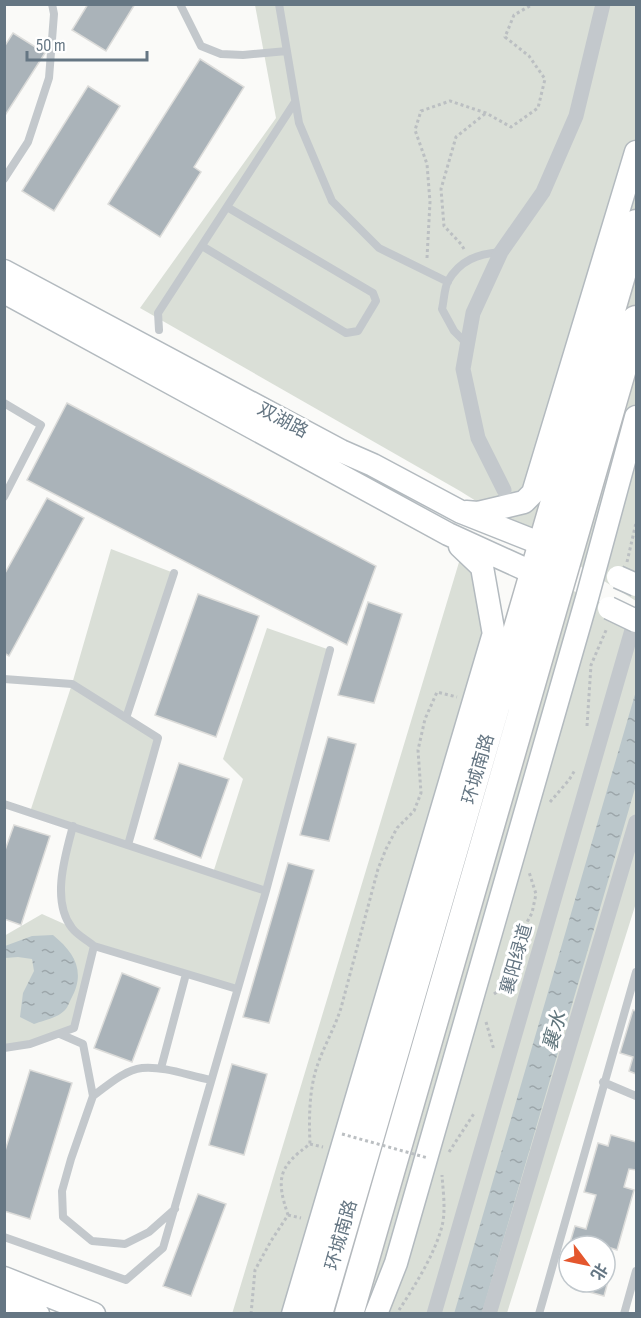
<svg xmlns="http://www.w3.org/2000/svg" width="641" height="1318" viewBox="0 0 641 1318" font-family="'Sofia Sans Condensed','Noto Sans SC',sans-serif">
<defs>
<pattern id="water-ripples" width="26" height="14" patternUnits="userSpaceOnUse" patternTransform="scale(1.5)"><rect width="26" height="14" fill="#bbc7cb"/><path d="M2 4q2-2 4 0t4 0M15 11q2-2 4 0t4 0" fill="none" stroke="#9ca6aa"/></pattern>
</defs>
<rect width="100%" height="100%" fill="#fafaf8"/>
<!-- green -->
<path fill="#dadfd7" d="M255,5H636V601L460,491L140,308L276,118Z
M111,549L174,573L127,718L158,738L128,844L213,873L243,779L223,759L267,628L330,650L237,989L94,946L74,1028L5,1048L4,936L42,914L71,927L60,901L73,826L30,812L72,684Z
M463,549L482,567L503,683L318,1313L232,1314Z
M559,585L636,617V903L507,1313L349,1314Z"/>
<!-- water -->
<path fill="url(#water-ripples)" d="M636,691V785L482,1313L454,1314Z
M53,935C75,953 86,972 71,999C69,1003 67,1009 64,1011C57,1018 42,1021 34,1024L20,1017L23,993L34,971L32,959L18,957L5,958V946L32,936Z"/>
<!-- building -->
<path fill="#aab3b9" stroke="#dcdcda" stroke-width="1.5" d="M88,4H135L106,51L72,30Z
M13,33L45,53L4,117V47Z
M200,59L244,87L194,167L201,172L160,237L108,204Z
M88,86L120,106L54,211L22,191Z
M67,403L376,566L347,645L27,480Z
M47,498L84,518L9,656L4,653V575Z
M198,594L259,616L216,737L155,715Z
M368,602L402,614L374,703L338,695Z
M328,737L356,744L329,841L300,835Z
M179,763L229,779L201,858L154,839Z
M14,825L50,836L21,925L4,919V853Z
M288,863L314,870L269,1023L243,1017Z
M122,973L160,988L132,1062L94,1048Z
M633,1010L636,1011V1074L629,1071L633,1057L620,1053Z
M232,1064L267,1074L244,1155L209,1145Z
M30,1070L72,1083L30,1219L4,1211V1154Z
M611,1135L636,1142V1170L629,1169L624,1187L634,1190L617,1250L605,1246H569L575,1226L586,1229L596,1195L584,1192L598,1143L608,1146Z
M198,1194L226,1204L191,1296L163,1286Z
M605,1269L611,1270L604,1296L571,1287L573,1282H605Z"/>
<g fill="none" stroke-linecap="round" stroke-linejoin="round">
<!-- secondary casing -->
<g stroke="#b3babf" stroke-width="25">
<path id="secondary" d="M4,271L341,451L373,465L461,512L557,550
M4,292L448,534L549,580
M533,493L636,152
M466,512L478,513L524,502L543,483
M460,546L482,567L496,646
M4,1278L94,1314
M4,1300L38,1314
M293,1314L494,633
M376,1314L396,1263L587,598L636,417"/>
</g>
<!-- highway casing -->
<g stroke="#b4b9bd" stroke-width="31">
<path id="highway" d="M318,1314L636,224
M349,1314L636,320"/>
</g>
<!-- path -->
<path stroke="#bbbfc2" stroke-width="3" stroke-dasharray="3 3" stroke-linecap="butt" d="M464,249L461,244L444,226L441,189L456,137L486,113
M427,258L430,202L427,164L415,130L421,111L450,101L486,113L511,127L538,108L545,79L529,56L505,37L514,15L533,4
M627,562L636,523
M587,726L591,665L607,628
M550,802L569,780L575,770
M494,994L508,984L518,964V944L520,935L532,913L536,894L529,872
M486,1022L494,1050
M310,1144L323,1147
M449,1152L475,1112
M288,1215L301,1218
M399,1310C414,1287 435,1254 442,1226C446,1210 443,1191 442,1175
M251,1314L255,1270L271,1241L288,1215C276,1179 278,1167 310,1144C309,1120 309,1096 315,1073C321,1051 334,1030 341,1008L378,869L386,849L397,828L414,811L421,793L418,750L425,719L437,692L457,697"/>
<!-- lane -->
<path stroke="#c3c8cc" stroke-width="8" d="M180,4L201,46L221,54L243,55L287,51
M279,4L299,123L332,201L379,248L448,282
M4,179L28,142L49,78L54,14L52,4
M202,246L346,333L358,331L376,301L373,293L227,207
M159,330L158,313L295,102
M467,344L454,331L442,309C444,301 444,289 448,281C460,260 478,254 500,252
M4,403L41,425L4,497
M4,679L72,684L158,738L128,845
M126,718L174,573
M4,804L266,891
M73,826C65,856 51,901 72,928C77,935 87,940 94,946
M60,1034L83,1044L93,1096L71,1159L62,1191L63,1217L92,1241L125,1244L149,1232L175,1209
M4,1048L30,1044L74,1028L94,946L237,989
M161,1068L186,974
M603,1082L636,1096
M93,1096C107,1086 124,1070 142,1068C165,1066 189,1076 211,1080
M4,1237L126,1280L163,1248L266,891L330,650
M539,1314L636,972
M624,1314L636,1271"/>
<!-- street -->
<path stroke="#c3c8cc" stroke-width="15" d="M504,490L478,438L463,369L473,313L501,252L543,192L576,116L603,4
M434,1314L636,616
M489,1314L636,822"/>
<!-- secondary -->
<use href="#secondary" stroke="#fff" stroke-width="22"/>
<!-- highway -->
<use href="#highway" stroke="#fff" stroke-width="28"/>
<!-- secondary-bridge casing -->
<g stroke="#b3babf" stroke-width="25" stroke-linecap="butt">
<path id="secondary-bridge" d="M618,577L636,585
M609,608L636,621"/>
</g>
<!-- path-bridge -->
<path stroke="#bbbfc2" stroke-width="3" stroke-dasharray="3 3" stroke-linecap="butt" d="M342,1134L428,1158"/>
<!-- secondary-bridge -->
<use href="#secondary-bridge" stroke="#fff" stroke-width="22"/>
</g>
<g text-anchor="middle" stroke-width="6" stroke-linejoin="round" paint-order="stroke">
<!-- street labels -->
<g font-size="18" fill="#657683" stroke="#fff">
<text transform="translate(283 420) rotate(28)" y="6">双湖路</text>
<text transform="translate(478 769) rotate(-74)" y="6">环城南路</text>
<text transform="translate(516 959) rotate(-74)" y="6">襄阳绿道</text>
<text transform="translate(341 1235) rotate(-74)" y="6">环城南路</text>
</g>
<!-- water labels -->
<g font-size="20" font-style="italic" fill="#60757c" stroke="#fff">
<text transform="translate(554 1031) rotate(-74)" y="7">襄水</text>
</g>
</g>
<!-- border -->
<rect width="641" height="1318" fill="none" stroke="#657683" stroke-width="12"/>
<!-- north arrow -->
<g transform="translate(587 1264) rotate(122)"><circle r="28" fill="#ffffff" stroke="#c1c8cd" stroke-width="1.5"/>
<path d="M0-4.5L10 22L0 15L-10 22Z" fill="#e4572e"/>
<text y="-9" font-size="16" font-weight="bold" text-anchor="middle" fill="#657683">北</text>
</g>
<!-- scale -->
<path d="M27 51v9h120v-9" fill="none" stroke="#657683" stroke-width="3"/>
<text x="36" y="51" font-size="18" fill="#657683" stroke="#ffffff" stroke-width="4.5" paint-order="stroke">50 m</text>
</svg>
